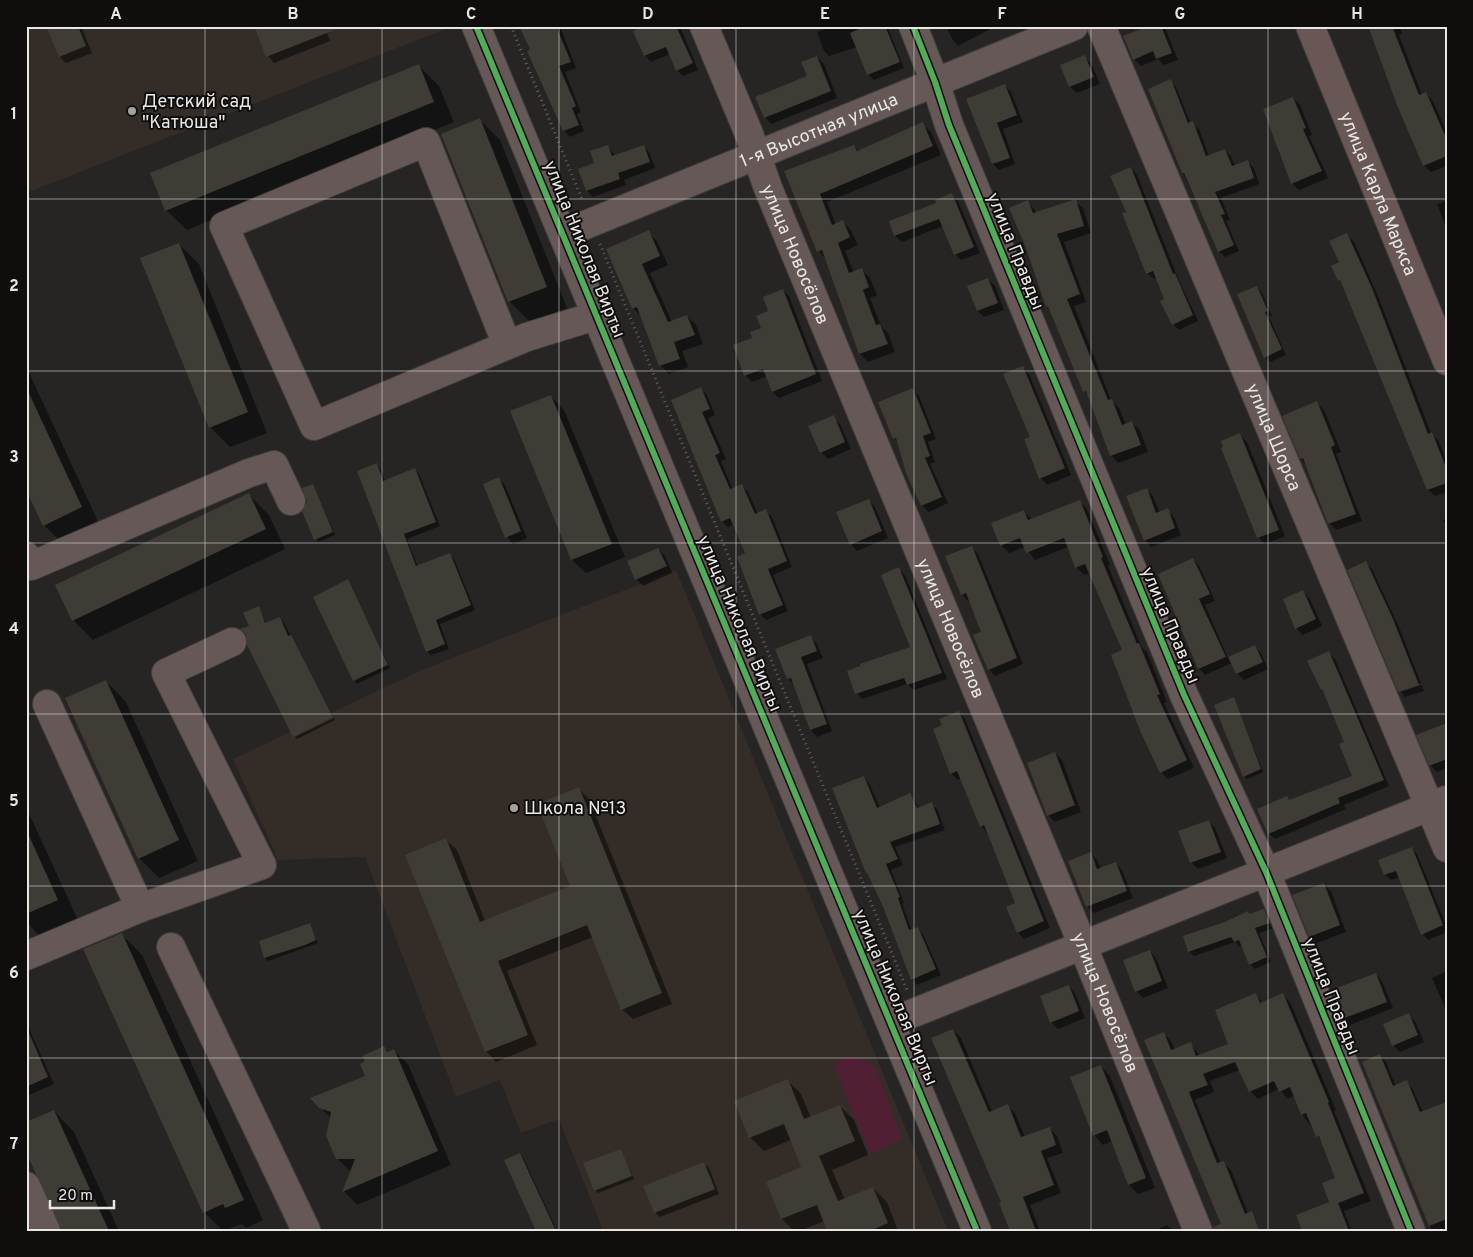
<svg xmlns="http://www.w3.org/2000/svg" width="1473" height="1257" viewBox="0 0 1473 1257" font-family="Overpass,sans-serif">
<rect width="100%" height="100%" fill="#262524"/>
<!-- built -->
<path fill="#332c27" d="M26,26H447L448,28L26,193Z
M676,570L854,1003L948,1231H603L559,1119L521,1133L500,1080L456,1097L365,857L278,860L233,759L424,669Z"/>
<!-- green -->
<path fill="#501f34" d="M849,1057L866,1061L876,1068L902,1139L870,1154L834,1067L837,1062Z"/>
<!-- shadow -->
<path fill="#0007" d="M47,26H81L92,53L66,63L60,57Z
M324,26L330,41L274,63L268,56Z
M520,26H560L576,68L565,72L581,112L577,114L584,131L570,137L564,130L529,51L531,50Z
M641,26H680L698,70L683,76L677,70L670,54L651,62L645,55Z
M728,26H740L731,30Z
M833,26H887L904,68L874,80L868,74L857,47L829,56L824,51L817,32Z
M946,26H996L958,46L952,39Z
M1152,26H1162L1166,30L1178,60L1164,65L1158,59L1141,66L1134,59Z
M1368,26H1399L1402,33L1399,35L1422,95L1426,94L1433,101L1447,133V166L1431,172L1424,165Z
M817,57L824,64L837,98L771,124L765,117L808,77Z
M1084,57L1091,63L1100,84L1077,93L1070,87L1062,66Z
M419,66L439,86L454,122L187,230L166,210Z
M1170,81L1176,87L1191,124L1199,129L1209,156L1225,150L1231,156L1235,166L1248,162L1254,168L1259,184L1221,198L1230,220L1226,221L1239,251L1225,257L1219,251L1183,173Z
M1005,86L1011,92L1023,122L1003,129L1015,164L999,170L993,164L968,100Z
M1293,98L1300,105L1312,135L1309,136L1328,178L1299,190L1292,183L1278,151L1281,150Z
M480,120L500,140L567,308L530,322L510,302L443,134Z
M922,124L931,132L941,155L827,202L836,225L843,222L851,230L858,245L845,251L854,273L862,270L870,278L877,295L870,298L881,326L888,333L895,352L868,362L860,354L826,259L819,251L786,172L854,146L859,151Z
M608,146L615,156L643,146L649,152L655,168L624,180L626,185L593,197L587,191L580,170L596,164Z
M1131,168L1137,175L1178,278L1198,321L1179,330L1173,324L1157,278L1154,279L1147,273Z
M951,195L958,201L980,253L961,260L955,254L943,226L902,242L895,236L890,222L938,204Z
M1027,201L1037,213L1075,201L1083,208L1091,233L1064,242L1086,302L1074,306L1111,400L1119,408L1126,425L1132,423L1140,430L1148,452L1118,463L1111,455L1090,397L1084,391L1051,310L1047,306Z
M1447,201V230L1437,204Z
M648,232L657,241L668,265L650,273L672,322L687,316L696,325L703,344L682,351L688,367L669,374L660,365L642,317L633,308L607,250Z
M1347,235L1354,242L1378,296L1431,433L1438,440L1447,462V492L1435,496L1428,490L1343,285L1339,280L1340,263Z
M179,244L199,264L267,433L230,447L210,427Z
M988,279L995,286L1004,310L984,317L978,311Z
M1257,287L1262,293L1272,316L1269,317L1286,355L1270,362L1265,357Z
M783,290L789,296L822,381L779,398L773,392L767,376L752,382L745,375L770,312Z
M26,366L101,528L64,545L44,525L26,487Z
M1022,367L1029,374L1071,475L1047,485L1041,478L1031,437Z
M701,389L707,395L715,415L708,418L726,459L721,461L733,490L742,486L748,492L758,514L765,511L772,517L792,567L773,575L788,611L766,620L760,614L747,554L734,524L728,527L722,521L673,401Z
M912,390L919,396L936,439L928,442L935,462L930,464L948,503L929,512L922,506L907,473L899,443L894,438Z
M551,396L564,410L625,557L586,573L572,560Z
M1317,403L1324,410L1341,452L1336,454L1362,521L1336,530L1329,523L1306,464L1301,459L1284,417Z
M833,417L840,424L851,449L828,459L821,452Z
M1240,435L1247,442L1285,536L1265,544L1258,537Z
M376,464L381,469L385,481L415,470L419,474L440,526L407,539L418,567L449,554L454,559L475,610L440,624L449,649L431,655L427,651Z
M499,479L505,485L527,538L513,544L507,537Z
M313,485L335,535L318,542L304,511Z
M1146,489L1153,496L1160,513L1167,510L1174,517L1181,535L1151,547L1145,540Z
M249,495L269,515L285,549L93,640L73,620Z
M868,500L875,507L888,538L857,551L851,544Z
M1079,501L1087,509L1110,565L1108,566L1142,648L1147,652L1167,702L1164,703L1194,768L1168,779L1161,772L1123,651L1090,573L1084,575L1076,567L1068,547L1035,560L1025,547L1009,553L1001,545L1024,511L1032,520Z
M1447,518V527L1443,520Z
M971,547L978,554L1023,664L995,676L989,669L983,632L970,600L968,601L962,594Z
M658,549L665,556L672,573L643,586L636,579Z
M1193,559L1199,566L1215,601L1205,605L1228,658L1254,646L1261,653L1268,669L1244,680L1237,673L1232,663L1205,675L1199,668Z
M1366,563L1372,569L1399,627L1421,683L1400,690V692Z
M899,569L905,575L947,679L914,690L907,684L862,699L857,693L911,648Z
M348,581L390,668L357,684L315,597Z
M1303,592L1310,599L1322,626L1303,635L1296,628Z
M258,608L266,623L280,618L283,621L333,716L294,735L250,626Z
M810,637L817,644L823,658L807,664L832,731L817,737L811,730L795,685L788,679Z
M1329,653L1335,659L1389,786L1344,805L1346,809L1275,839L1269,833L1287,798L1290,801L1354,777L1345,743L1322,689Z
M106,681L126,702L198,861L159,878L139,858Z
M1422,685L1424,691L1405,697L1401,692Z
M1234,699L1263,772L1247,779L1244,776Z
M959,713L965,719L1050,928L1024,939L1018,932L1017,904L987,833L981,826L961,778L958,780L951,773L943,726Z
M334,718L335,720L297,739L295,737Z
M1447,724V768L1437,772L1430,765Z
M1055,753L1062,760L1081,812L1055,822L1048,815Z
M864,777L869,783L880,808L910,795L919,808L931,804L937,809L945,830L895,847L903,865L891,870L904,903L902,904L912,931L917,928L923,934L941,975L917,985L912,979Z
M578,788L589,799L672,1004L633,1019L622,1009L593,937L507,971L537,1045L496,1062L486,1051L446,840L457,850L485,921L572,886Z
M26,807L78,920L41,937L26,922Z
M1209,821L1215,828L1227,858L1198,869L1191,862Z
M1411,848L1417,854L1447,927V932L1428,940L1423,934L1400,877L1391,880L1385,875L1380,861Z
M1091,854L1097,860L1101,869L1116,863L1122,870L1133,898L1094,913L1087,906Z
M1324,884L1331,891L1346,932L1317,943L1310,936Z
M1264,910L1268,915L1274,928L1259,933L1271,962L1255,969L1250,964L1242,946L1240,947L1235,942L1194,956L1189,951L1226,923L1248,912L1250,915Z
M309,924L318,943L268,961L265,958Z
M121,934L142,955L263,1220L246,1228L242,1224L223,1231L204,1212Z
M1150,951L1156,958L1168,988L1143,998L1136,991Z
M1447,971V1012L1432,978Z
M1376,974L1382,981L1393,1008L1350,1025L1343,1018Z
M1069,986L1075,993L1085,1018L1058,1029L1051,1022Z
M1255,994L1263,1003L1282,995L1290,1002L1336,1110L1334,1111L1371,1201L1344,1211L1352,1231H1329L1331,1202L1337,1179L1323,1143L1302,1114L1295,1095L1288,1099L1279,1089L1258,1099L1250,1091L1240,1070L1210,1081L1214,1092L1195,1100L1221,1164L1224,1163L1231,1170L1255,1231H1225L1164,1034L1171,1041L1175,1050L1191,1044L1200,1056L1230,1044Z
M1408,1015L1415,1021L1424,1042L1400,1052L1393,1045L1385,1025Z
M26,1022L54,1084L29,1095L26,1092Z
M953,1030L961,1038L992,1112L1007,1105L1015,1113L1025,1137L1049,1128L1057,1136L1063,1153L1047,1158L1061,1193L1030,1205L1040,1231H1011Z
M384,1048L389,1053L394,1051L408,1064L451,1165L357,1205L344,1191L351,1172L337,1158L331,1118L320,1107L367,1076Z
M1380,1056L1386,1062L1396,1087L1406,1082L1412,1088L1423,1112L1447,1209V1231H1432L1364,1063Z
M1101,1066L1110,1076L1155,1188L1138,1194L1129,1185L1112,1141L1103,1145L1094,1135Z
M787,1080L801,1094L811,1118L840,1106L854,1120L868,1155L832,1170L845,1200L873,1188L887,1202L898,1231H828L824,1221L800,1231H794L782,1219L767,1183L803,1168L791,1140L764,1151L750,1137Z
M54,1111L74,1132L119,1231H63Z
M621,1150L634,1179L598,1193L595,1190Z
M520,1154L523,1157L557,1231H538Z
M704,1163L709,1168L719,1194L660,1217L655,1212Z
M1167,1225L1173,1231H1154Z"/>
<!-- building -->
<path fill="#3f3c36" d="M46,26H78L86,46L59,57Z
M254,26H342V27L266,57Z
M519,26H556L571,62L559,66L576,106L572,108L579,125L563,131L527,51L530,49Z
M645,26H676L693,63L676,71L666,47L644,56L633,31Z
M866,26H885L900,62L867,75L850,33Z
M1149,26H1161L1172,53L1156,59L1153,51L1133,60L1123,36Z
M1368,26H1392L1419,95L1426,92L1447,140V156L1423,166L1397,105Z
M1085,55L1094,77L1069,87L1060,65Z
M817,56L831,91L764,118L755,97L807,76L801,62Z
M419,64L434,102L165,211L150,173Z
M1171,79L1188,123L1193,121L1206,156L1225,149L1232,166L1248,160L1254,178L1215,192L1225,214L1221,215L1234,245L1218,252L1184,173H1182L1148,89Z
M1005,84L1017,115L997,123L1010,158L992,164L966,99Z
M1293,97L1306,128L1303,129L1322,171L1291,184L1263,109Z
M480,118L547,287L508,302L441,134Z
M923,122L933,146L820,194L832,225L843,220L850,237L838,243L849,273L862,268L869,287L863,290L876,325L880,324L888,344L859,354L822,250L817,252L784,171L854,145L857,151Z
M608,145L612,156L644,145L650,162L618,173L620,179L586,191L578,169L594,163L590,151Z
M1131,167L1173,274L1175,273L1193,315L1172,325L1160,301L1164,299L1153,271L1146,274L1122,213L1126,212L1110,176Z
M952,193L974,247L954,255L939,219L894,236L889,221L936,203L935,200Z
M1076,199L1084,226L1057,234L1080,294L1067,299L1108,400L1112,399L1122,425L1132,421L1141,445L1110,456L1086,391L1083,392L1048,306L1046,307L1026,248L1009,208L1028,200L1033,213Z
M649,230L660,256L642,264L668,322L687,315L695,335L674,342L680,359L659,366L637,307L632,309L606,249Z
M1347,233L1372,288L1428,434L1432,432L1447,470V483L1427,490L1340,280L1338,281L1331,266L1339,262L1329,241Z
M179,243L248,412L209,428L140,258Z
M988,278L998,303L977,311L967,286Z
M1257,286L1268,311L1265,312L1282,349L1264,358L1237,294Z
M783,289L816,374L772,392L763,369L744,376L733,345L752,338L750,332L761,328L756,316L768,311L763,297Z
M1023,366L1065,468L1039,479L1024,439L1030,437L1003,374Z
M26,387L82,507L43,526L26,490Z
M701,387L710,409L702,412L720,453L715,455L730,489L742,484L755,514L766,509L787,561L768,569L783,605L759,615L737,557L745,553L730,518L721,522L671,400Z
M913,388L931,433L923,436L930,456L925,458L942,497L921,506L906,473L896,438L893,439L878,402Z
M551,395L612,544L571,560L510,411Z
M1317,401L1335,445L1331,447L1356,514L1328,524L1303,458L1300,459L1282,416Z
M834,415L845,442L820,453L808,426Z
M1240,433L1279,530L1257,538L1221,448L1223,447L1221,441Z
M377,463L383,481L415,468L436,522L404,534L416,566L450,553L471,605L436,620L445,644L426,652L357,471Z
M499,477L521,531L505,538L483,484Z
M313,484L333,532L314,540L302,511L307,502L302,488Z
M1147,488L1156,513L1168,508L1175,528L1144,541L1126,496Z
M249,493L266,529L72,621L55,585Z
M869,499L882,531L850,545L836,512Z
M1080,500L1103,557L1101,558L1137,644L1139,643L1160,694L1157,695L1187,760L1160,773L1141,733L1111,655L1122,650L1085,564L1075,568L1064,538L1026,553L1020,538L1000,546L991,523L1024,510L1028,520Z
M972,546L1017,658L988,670L973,635L981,632L966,593L961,595L945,556Z
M658,548L667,566L635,580L627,561Z
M1193,558L1210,594L1199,599L1226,657L1198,669L1158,574Z
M1366,561L1393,619L1419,685L1398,692L1347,570Z
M899,567L942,673L907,685L904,678L855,694L847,671L860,666V664L910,647L881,575Z
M348,579L388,665L353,681L313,597Z
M1303,590L1316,619L1295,629L1283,599Z
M259,606L265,623L280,617L288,636L291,635L333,717L293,737L247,645L246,635L240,629L249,626L243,613Z
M811,635L817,651L801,657L827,724L810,730L791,678L787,679L775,649Z
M1255,645L1263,662L1236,674L1228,657Z
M1329,651L1384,780L1338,798L1340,803L1268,834L1257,809L1287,796L1289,800L1352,776L1339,744L1344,742L1322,689L1321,690L1307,661Z
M106,680L179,840L138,859L65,698Z
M1234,697L1261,769L1243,777L1214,705Z
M959,711L1044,921L1017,933L1006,907L1015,903L984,825L980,827L957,771L950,774L933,729L942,725L939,719Z
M1447,723V759L1429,766L1416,735Z
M1055,752L1075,805L1047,816L1027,763Z
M864,776L877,808L910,793L917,808L932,802L940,824L890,842L898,859L886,864L900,897L898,898L909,930L918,927L936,969L911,980L882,904L867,873H866L832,788Z
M579,787L662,993L621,1010L587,925L498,961L528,1035L485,1052L405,855L446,838L480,922L570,886L537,804Z
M1209,820L1221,852L1190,863L1178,831Z
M26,829L58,900L26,914Z
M1412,847L1443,925L1421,935L1396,871L1384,875L1378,860Z
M1091,852L1097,869L1116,862L1127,891L1086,907L1068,861Z
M1324,883L1340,925L1309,937L1292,895Z
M1264,909L1270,923L1255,928L1267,957L1249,965L1239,940L1234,942L1231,937L1188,952L1183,936L1225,922L1248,911L1249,914Z
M310,923L316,940L305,945L264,958L259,941Z
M122,933L244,1200L225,1208L223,1204L203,1213L83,949Z
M1150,950L1162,981L1135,992L1123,960Z
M1376,973L1387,1002L1342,1019L1331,990Z
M1069,985L1079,1011L1050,1023L1040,996Z
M1256,993L1260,1003L1283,993L1329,1102L1328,1103L1364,1193L1338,1203L1349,1231H1302L1296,1215L1329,1202L1322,1183L1335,1178L1319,1136L1316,1137L1306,1113L1301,1115L1290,1087L1279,1092L1274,1081L1249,1092L1235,1062L1203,1074L1208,1085L1189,1092L1217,1163L1224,1161L1245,1214L1252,1211L1259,1231H1213V1227L1221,1224L1144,1040L1164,1032L1171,1050L1191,1042L1196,1056L1228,1044L1215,1010Z
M1409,1013L1418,1035L1392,1046L1383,1024Z
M26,1026L48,1077L26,1087Z
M953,1029L989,1112L1008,1104L1021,1137L1050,1127L1056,1145L1041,1151L1054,1185L1023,1197L1036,1231H1010L999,1203L1001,1202L931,1038Z
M384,1046L387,1052L394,1049L438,1151L342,1192L355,1159H336L326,1136L331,1112L319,1108L310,1098L365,1076L360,1064L365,1061L362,1056Z
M1380,1054L1393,1086L1407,1080L1420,1112L1447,1102V1219L1429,1226L1362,1062Z
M1101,1065L1146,1178L1128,1185L1107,1130L1093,1136L1070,1077Z
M788,1079L804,1119L840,1105L855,1141L819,1156L838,1201L873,1187L888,1223L870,1231H827L817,1205L781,1219L766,1182L801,1167L784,1124L749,1138L734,1101Z
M54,1110L109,1231H62L26,1152V1122Z
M621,1149L632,1176L594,1191L583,1163Z
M520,1153L556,1231H536L504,1160Z
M704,1162L715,1189L654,1213L643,1186Z"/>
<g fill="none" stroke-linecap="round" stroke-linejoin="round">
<!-- minor casing -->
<g stroke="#41403f" stroke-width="30">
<g id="minor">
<path d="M476,26L977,1231"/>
<path id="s1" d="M704,26L749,134L768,188L1074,924L1198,1231"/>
<path d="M913,26L935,82L949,125L1184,695L1266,872L1411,1231"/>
<path id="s2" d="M1101,26L1447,848"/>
<path id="s3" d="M563,234L1074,26"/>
<path d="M507,345L426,142L224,226L314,426L527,337L595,316"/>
<path d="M26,556L31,566L249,473L274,465L291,501"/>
<path d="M47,704L140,908"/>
<path d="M171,947L306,1230L304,1231"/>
<path d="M26,956L140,908L262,865L166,673L232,642"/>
<path d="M891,1022L1446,800"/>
<path d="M26,1186L46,1231"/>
</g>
</g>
<!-- major casing -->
<g stroke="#41403f" stroke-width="30">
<g id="major">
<path id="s4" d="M1310,26L1447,361"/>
</g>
</g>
<!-- path -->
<path stroke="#6a605f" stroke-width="3" stroke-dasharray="1 4" stroke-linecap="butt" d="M511,26L583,202
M600,244L907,990"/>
<!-- minor -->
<use href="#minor" stroke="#665856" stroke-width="28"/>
<!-- major -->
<use href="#major" stroke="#695755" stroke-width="28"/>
<!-- cycleway casing -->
<g stroke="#0f0e0d" stroke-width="9">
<path id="cycleway" d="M476,26L977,1231
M913,26L935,82L949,125L1184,695L1266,872L1411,1231"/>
</g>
<!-- cycleway -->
<use href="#cycleway" stroke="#51ab58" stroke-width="6"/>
</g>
<!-- grid -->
<path fill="none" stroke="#e8e7e6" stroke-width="1" stroke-opacity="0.55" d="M205,26V1231M382,26V1231M559,26V1231M736,26V1231M914,26V1231M1091,26V1231M1268,26V1231M26,199H1447M26,371H1447M26,543H1447M26,714H1447M26,886H1447M26,1058H1447"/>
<!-- markers -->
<g fill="#a4a3a2" stroke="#0f0e0d" stroke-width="2">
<circle cx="132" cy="111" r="5"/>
<circle cx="514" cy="808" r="5"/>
</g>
<g text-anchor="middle" stroke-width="4" stroke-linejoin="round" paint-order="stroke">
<!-- poi labels -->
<g font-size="18" fill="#e8e7e6" stroke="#0f0e0d" text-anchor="start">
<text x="142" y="107">Детский сад<tspan x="142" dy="21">"Катюша"</tspan></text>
<text x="524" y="814">Школа №13</text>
</g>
<!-- street labels -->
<g font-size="18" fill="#e8e7e6" stroke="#0f0e0d">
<text dy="6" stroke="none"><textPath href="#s3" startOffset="276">1-я Высотная улица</textPath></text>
<text dy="6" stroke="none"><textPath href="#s4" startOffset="181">улица Карла Маркса</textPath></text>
<text transform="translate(585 249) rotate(68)" y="6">улица Николая Вирты</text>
<text transform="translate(1016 251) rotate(68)" y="6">улица Правды</text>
<text dy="6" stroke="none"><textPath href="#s1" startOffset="246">улица Новосёлов</textPath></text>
<text dy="6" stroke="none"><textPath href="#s2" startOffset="446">улица Щорса</textPath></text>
<text transform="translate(740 623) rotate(67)" y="6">улица Николая Вирты</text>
<text transform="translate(1171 625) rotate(67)" y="6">улица Правды</text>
<text dy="6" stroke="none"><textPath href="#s1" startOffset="651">улица Новосёлов</textPath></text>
<text transform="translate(1332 996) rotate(68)" y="6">улица Правды</text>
<text transform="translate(896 997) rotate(67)" y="6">улица Николая Вирты</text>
<text dy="6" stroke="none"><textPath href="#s1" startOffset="1056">улица Новосёлов</textPath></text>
</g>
</g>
<!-- border -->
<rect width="1473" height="1257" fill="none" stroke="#0f0e0d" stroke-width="55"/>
<!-- scale -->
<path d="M50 1200v8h64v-8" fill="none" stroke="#e8e7e6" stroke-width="2.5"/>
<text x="58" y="1200" font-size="15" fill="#e8e7e6" stroke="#0f0e0d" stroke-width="4" paint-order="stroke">20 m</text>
<rect x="28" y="28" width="1418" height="1202" fill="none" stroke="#e8e7e6" stroke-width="2"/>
<g font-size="16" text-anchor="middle" font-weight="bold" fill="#e8e7e6">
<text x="116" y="19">A</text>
<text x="293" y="19">B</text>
<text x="471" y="19">C</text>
<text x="648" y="19">D</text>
<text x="825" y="19">E</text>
<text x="1002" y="19">F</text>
<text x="1180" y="19">G</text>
<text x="1357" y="19">H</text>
<text x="14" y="119">1</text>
<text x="14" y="291">2</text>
<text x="14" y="462">3</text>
<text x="14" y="634">4</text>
<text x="14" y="806">5</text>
<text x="14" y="978">6</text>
<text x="14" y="1149">7</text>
</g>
</svg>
